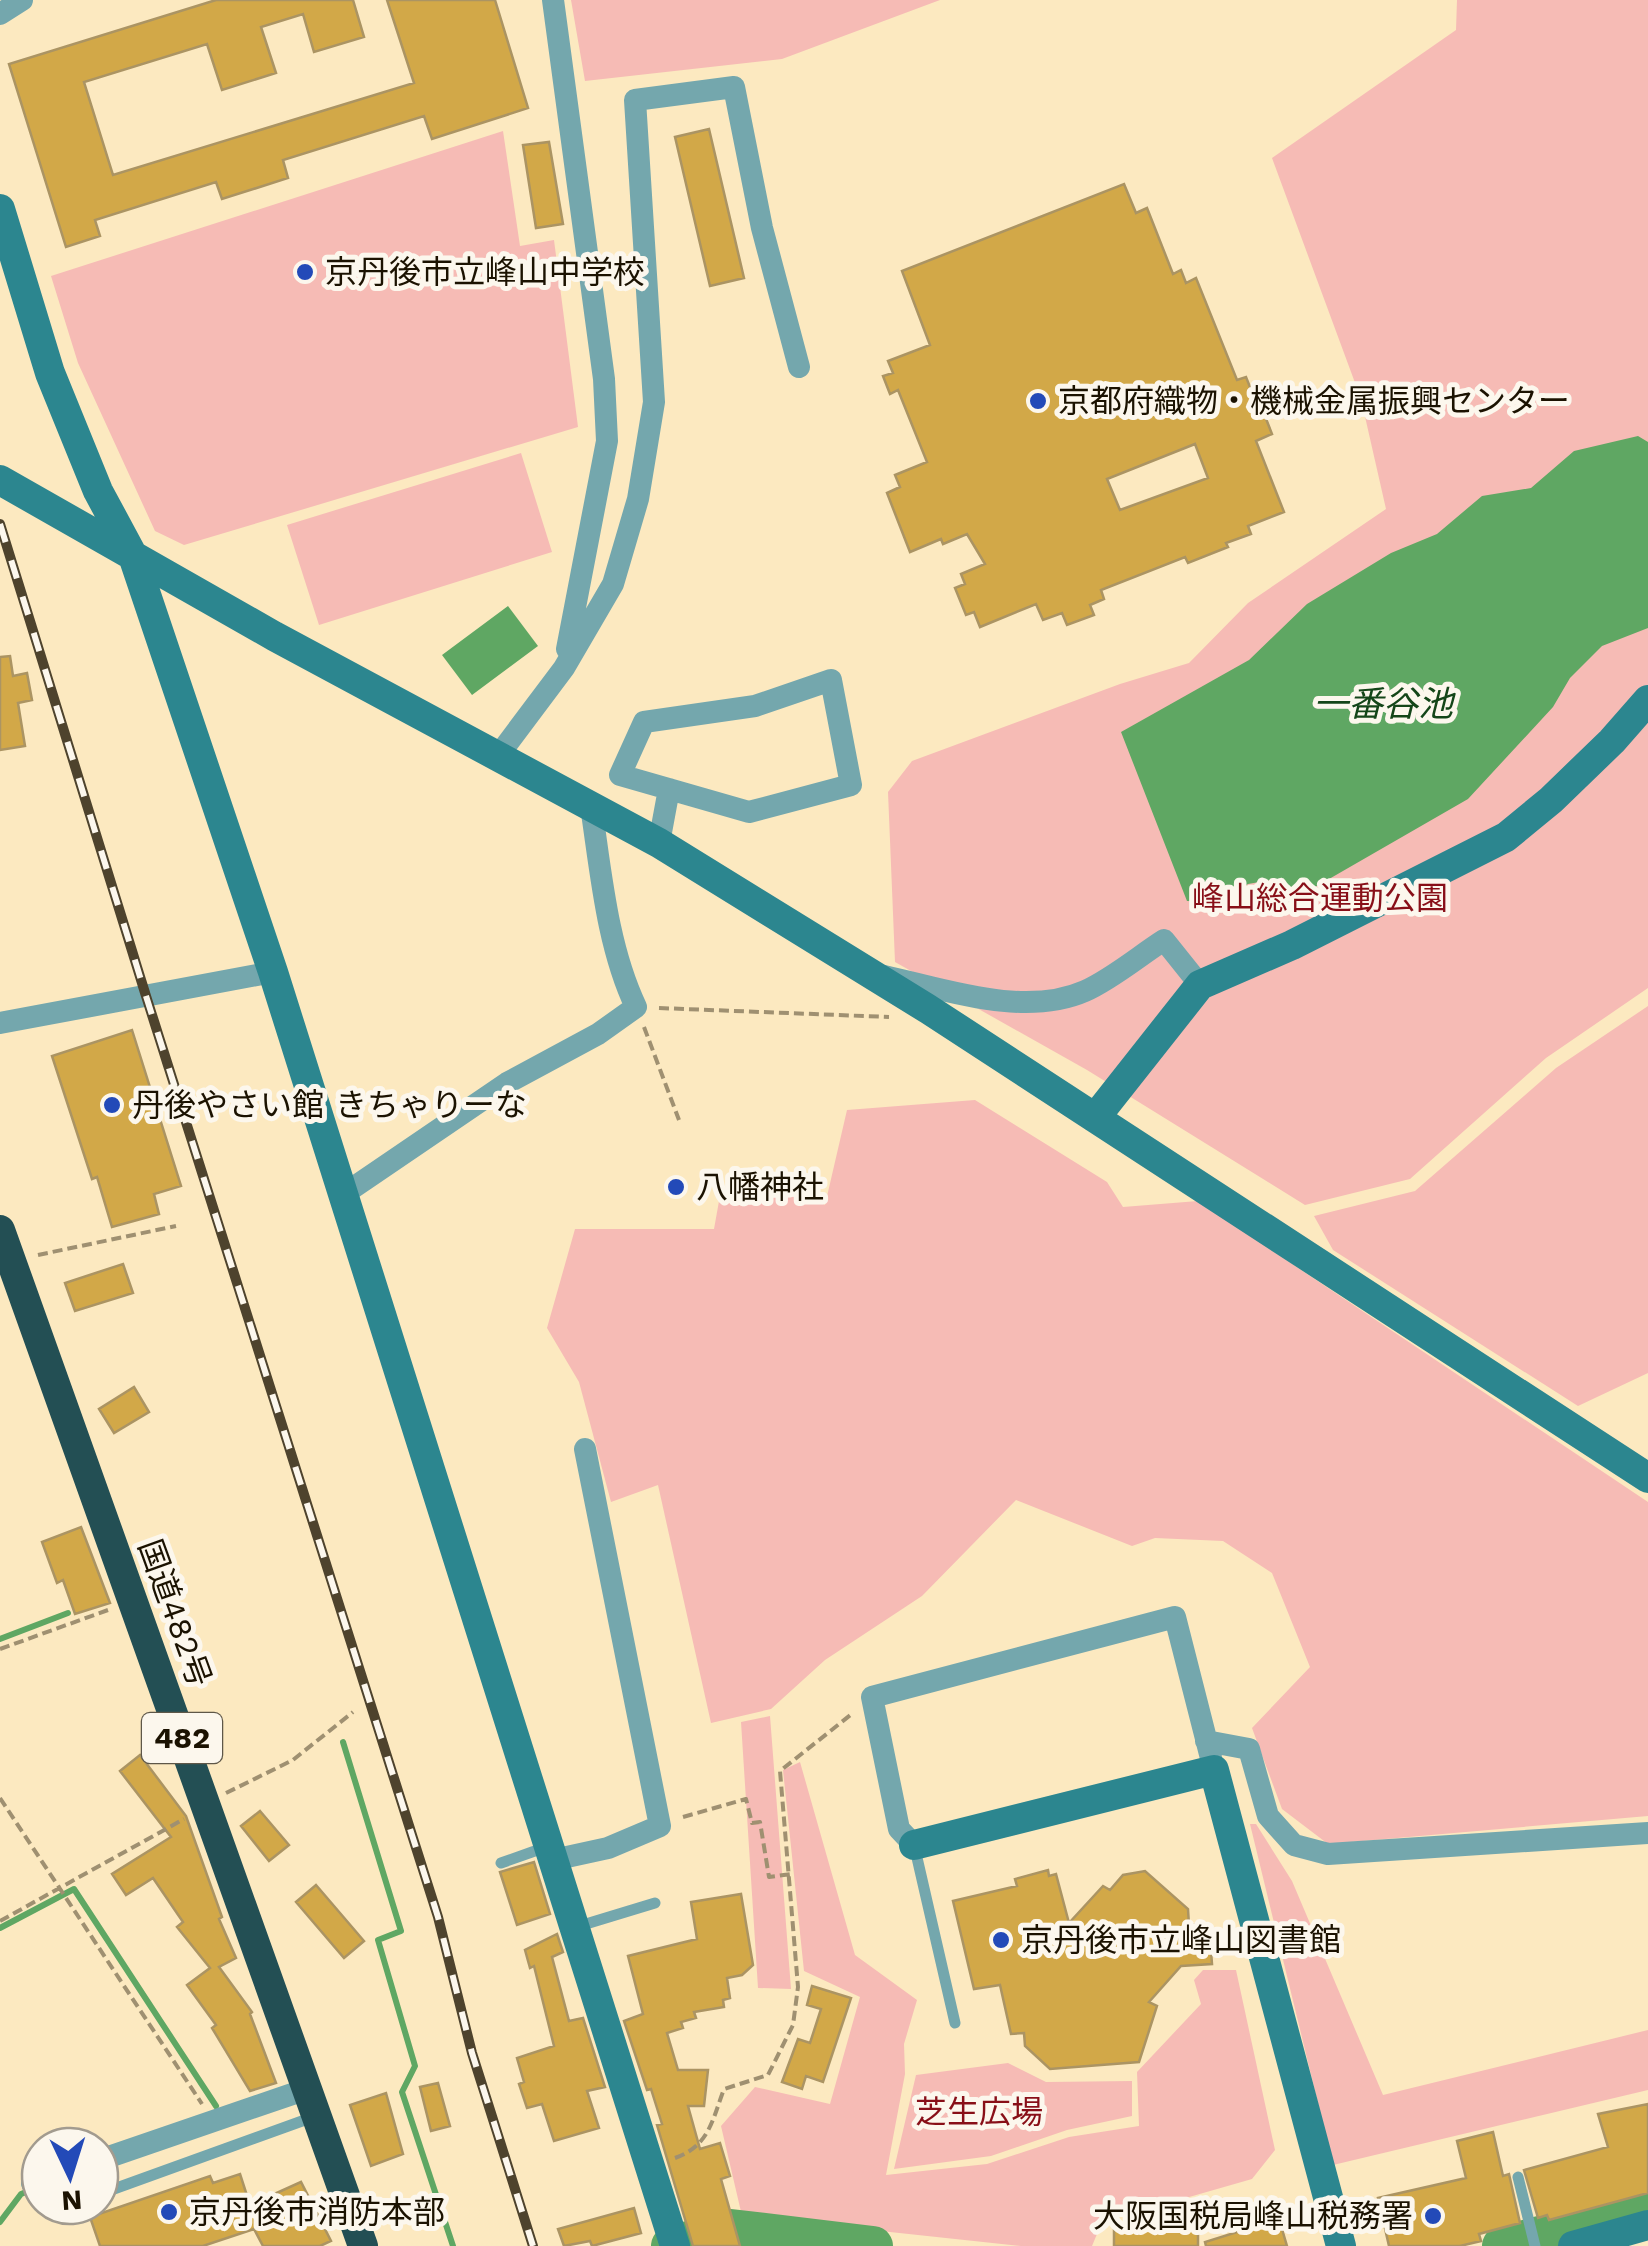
<svg xmlns="http://www.w3.org/2000/svg" width="1648" height="2246" viewBox="0 0 1648 2246" font-family="'Work Sans','Noto Sans JP',sans-serif">
<rect width="100%" height="100%" fill="#fce9c0"/>
<!-- green -->
<path fill="#f6bbb5" d="M571,0H940L782,59L585,81Z
M1457,0H1648V988L1546,1058L1410,1179L1305,1205L1087,1070L895,962L888,792L912,761L1120,684L1189,663L1248,603L1386,509L1361,399L1272,158L1456,30Z
M503,131L520,246L554,240L578,427L184,545L155,531L78,363L51,276Z
M521,453L552,552L319,625L287,525Z
M1648,1006V1373L1578,1406L1333,1250L1314,1216L1415,1191L1556,1068Z
M975,1100L1107,1182L1123,1207L1198,1201L1648,1502V1816L1328,1844L1282,1809L1252,1728L1310,1667L1272,1573L1223,1541L1155,1538L1132,1546L1016,1500L922,1596L825,1660L771,1709L711,1723L658,1485L611,1502L579,1382L547,1328L575,1229H714L721,1190L794,1183L825,1205L847,1110Z
M770,1716L791,1989L758,1988L741,1722Z
M800,1762L855,1955L917,2000L904,2044L905,2074L886,2175L987,2164L1069,2137L1139,2126L1137,2072L1201,2004L1194,1980L1203,1970H1236L1275,2150L1252,2179L1102,2222L1092,2246H1021L742,2216L721,2126L755,2087L830,2104L860,1997L804,1971L783,1770Z
M1250,1824H1256L1292,1881L1383,2095L1648,2030V2090L1333,2165Z
M1008,2063L1046,2082L1132,2081V2116L1067,2130L991,2156L894,2169L916,2075Z"/>
<!-- water -->
<path fill="#5fa763" d="M1638,436L1648,442V628L1602,646L1570,678L1553,707L1468,799L1303,894L1286,896L1271,880L1248,884L1221,902L1187,901L1121,732L1249,660L1307,604L1391,553L1437,534L1482,496L1531,488L1574,451Z
M508,606L538,646L472,695L442,655Z"/>
<g fill="none" stroke-linecap="round" stroke-linejoin="round">
<!-- stream -->
<path stroke="#5fa763" stroke-width="6" d="M0,1639L68,1613
M343,1742L401,1931L378,1940L415,2066L402,2092L453,2246
M0,1928L74,1889L216,2106
M0,2222L21,2194L34,2189"/>
<!-- river -->
<path stroke="#5fa763" stroke-width="40" d="M671,2246L731,2229L873,2246
M1502,2246L1648,2207"/>
</g>
<!-- building -->
<path fill="#d2a848" stroke="#ab9463" stroke-width="2.5" fill-rule="evenodd" d="M216,0H353L364,37L314,52L303,14L261,27L276,73L222,90L207,44L84,82L113,175L414,83L387,0H495L528,108L432,139L424,116L283,160L288,178L222,199L216,182L95,220L100,236L66,247L9,64Z
M709,129L744,278L710,286L675,137Z
M549,142L563,224L536,228L523,145Z
M1124,184L1136,213L1147,208L1173,274L1181,270L1186,283L1196,278L1237,380L1246,377L1256,402L1259,401L1272,434L1256,441L1284,512L1248,526L1251,534L1226,543L1228,547L1188,563L1185,557L1101,590L1104,599L1090,605L1094,615L1067,625L1062,613L1043,620L1036,604L980,627L974,612L966,615L955,588L965,584L961,574L985,564L967,534L943,544L941,539L910,552L887,493L900,487L895,475L927,462L898,390L890,394L883,376L893,373L888,361L930,345L902,271ZM1195,444L1208,478L1120,510L1107,479Z
M10,656L13,676L27,673L32,700L18,703L25,746L0,750V657Z
M132,1030L181,1186L154,1194L159,1214L112,1227L97,1177L92,1179L52,1056Z
M123,1264L133,1293L75,1311L65,1283Z
M134,1387L149,1412L114,1433L99,1409Z
M81,1527L110,1603L75,1614L63,1580L57,1583L42,1542Z
M140,1755L186,1816L222,1917L219,1919L236,1958L219,1967L252,2012L250,2014L276,2083L250,2091L212,2028L216,2025L187,1985L210,1968L177,1927L183,1922L153,1878L126,1895L112,1874L171,1837L120,1771Z
M260,1811L289,1845L269,1861L241,1826Z
M534,1862L550,1914L517,1925L500,1872Z
M1048,1870L1049,1876L1056,1874L1069,1923L1103,1886L1110,1890L1123,1875L1145,1871L1188,1909L1189,1925L1209,1924L1212,1964L1181,1966L1149,2002L1157,2006L1139,2062L1050,2069L1025,2046L1024,2033L1011,2034L1000,1985L974,1989L953,1901L1017,1886L1015,1879Z
M316,1885L364,1941L344,1958L296,1902Z
M741,1894L753,1965L742,1975L727,1978L730,1998L723,2000L724,2007L694,2012L696,2018L681,2022L683,2028L667,2033L678,2070H708L704,2106H688L700,2149L720,2143L730,2176L721,2179L740,2246H693L657,2125L662,2124L651,2089L647,2090L624,2021L643,2014L628,1956L697,1939L691,1902Z
M557,1934L563,1952L552,1957L569,2021L583,2018L605,2087L587,2091L599,2128L554,2141L542,2104L527,2108L519,2084L524,2082L517,2058L554,2046L534,1966L530,1968L525,1950Z
M812,1986L851,1998L823,2082L806,2076L802,2089L782,2082L798,2039L810,2043L821,2009L807,2005Z
M438,2083L450,2126L431,2131L420,2087Z
M386,2093L403,2154L371,2166L350,2105Z
M1648,2104V2193L1549,2220L1547,2215L1538,2218L1524,2170L1608,2147L1598,2114Z
M1493,2132L1503,2176L1509,2174L1520,2223L1479,2234L1481,2241L1460,2246H1389L1378,2198L1466,2178L1457,2141Z
M240,2174L250,2205L301,2182L331,2241L320,2246H263L254,2229L203,2246H100L90,2217L210,2176L213,2183Z
M634,2208L641,2233L592,2246L590,2241L564,2246L558,2229Z
M1279,2219L1287,2246H1206L1205,2242Z
M1170,2224V2230L1198,2229V2246H1114V2229L1150,2230V2225Z"/>
<g fill="none" stroke-linecap="round" stroke-linejoin="round">
<!-- path -->
<path stroke="#9f9071" stroke-width="4" stroke-dasharray="10 5" stroke-linecap="butt" d="M659,1008L889,1017
M644,1027L679,1120
M38,1255L176,1226
M0,1649L108,1610
M226,1793L293,1760L353,1712
M0,1798L202,2104
M683,1817L746,1799L752,1823L760,1822L769,1877L791,1874
M0,1921L184,1819
M675,2158C709,2146 712,2121 724,2089L768,2075L793,2025L798,1987L780,1771L853,1713"/>
<!-- lane -->
<path stroke="#74a7ad" stroke-width="11" d="M915,1849L955,2023
M501,1863L549,1846
M576,1927L655,1903
M1518,2177L1535,2246
M100,2194L316,2116"/>
<!-- street -->
<path stroke="#74a7ad" stroke-width="22" d="M553,0L604,379L607,441L567,649
M0,14L22,0
M831,680L851,785L749,812L620,775L644,722L755,706Z
M498,756L564,668L613,584L638,499L654,402L635,100L734,87L762,228L799,367
M659,843L669,789
M884,976C944,989 1024,1018 1085,991C1112,979 1139,956 1164,940L1200,985
M0,1023L273,972
M341,1196L507,1083L598,1034L636,1007C607,946 601,872 591,806
M1206,1741L1249,1749L1268,1816L1294,1845L1328,1854L1648,1833
M914,1845L899,1829L872,1697L1175,1617L1214,1770
M553,1860L608,1848L660,1826L585,1449
M100,2160L307,2089
M32,2183L40,2181"/>
<!-- secondary -->
<path stroke="#2c868f" stroke-width="30" d="M0,209L50,373L98,491L133,556L273,972L675,2246
M0,480L274,636L659,843L928,1009L1648,1478
M1095,1118L1200,985L1292,945L1506,837L1551,800L1612,741L1648,700
M914,1845L1214,1770L1341,2246
M1573,2246L1648,2225"/>
<!-- highway -->
<path stroke="#234f54" stroke-width="30" d="M0,1230L363,2246"/>
<!-- rail casing -->
<g stroke="#4e432d" stroke-width="10">
<path id="rail" d="M0,524L146,996L438,1917L472,2053L533,2246"/>
</g>
<!-- rail -->
<use href="#rail" stroke="#fcf7ed" stroke-width="6" stroke-dasharray="19" stroke-linecap="butt"/>
</g>
<!-- markers -->
<g fill="#234ab8" stroke="#fcf7ed" stroke-width="4">
<circle cx="305" cy="272" r="10"/>
<circle cx="1038" cy="401" r="10"/>
<circle cx="112" cy="1105" r="10"/>
<circle cx="676" cy="1187" r="10"/>
<circle cx="1001" cy="1940" r="10"/>
<circle cx="169" cy="2212" r="10"/>
<circle cx="1433" cy="2216" r="10"/>
</g>
<g text-anchor="middle" stroke-width="10" stroke-linejoin="round" paint-order="stroke">
<!-- shield labels -->
<rect fill="#fcf7ed" stroke="#5e5748" stroke-width="2.5" x="142" y="1713" width="80" height="50" rx="8"/>
<g font-size="30" font-weight="bold" fill="#1b1201">
<text x="182" y="1748">482</text>
</g>
<!-- poi labels -->
<g font-size="32" fill="#1b1201" stroke="#fcf7ed" text-anchor="start">
<text x="325" y="283">京丹後市立峰山中学校</text>
<text x="1058" y="412">京都府織物・機械金属振興センター</text>
<text x="132" y="1116">丹後やさい館 きちゃりーな</text>
<text x="696" y="1198">八幡神社</text>
<text x="1021" y="1951">京丹後市立峰山図書館</text>
<text x="189" y="2223">京丹後市消防本部</text>
<text x="1413" y="2227" text-anchor="end">大阪国税局峰山税務署</text>
</g>
<!-- park labels -->
<g font-size="32" fill="#880f18" stroke="#fcf7ed">
<text x="1320" y="909">峰山総合運動公園</text>
<text x="979" y="2123">芝生広場</text>
</g>
<!-- street labels -->
<g font-size="32" fill="#1b1201" stroke="#fcf7ed">
<text transform="translate(175 1613) rotate(70)" y="11">国道482号</text>
</g>
<!-- water labels -->
<g font-size="35" font-style="italic" fill="#144619" stroke="#fcf7ed">
<text x="1383" y="716">一番谷池</text>
</g>
</g>
<!-- north arrow -->
<g transform="translate(70 2176) rotate(176)"><circle r="48" fill="#fcf7ed" stroke="#a29b8f" stroke-width="2.5"/>
<path d="M0-8L18 38L0 25L-18 38Z" fill="#234ab8"/>
<text y="-15" font-size="28" font-weight="bold" text-anchor="middle" fill="#1b1201">N</text>
</g>
</svg>
